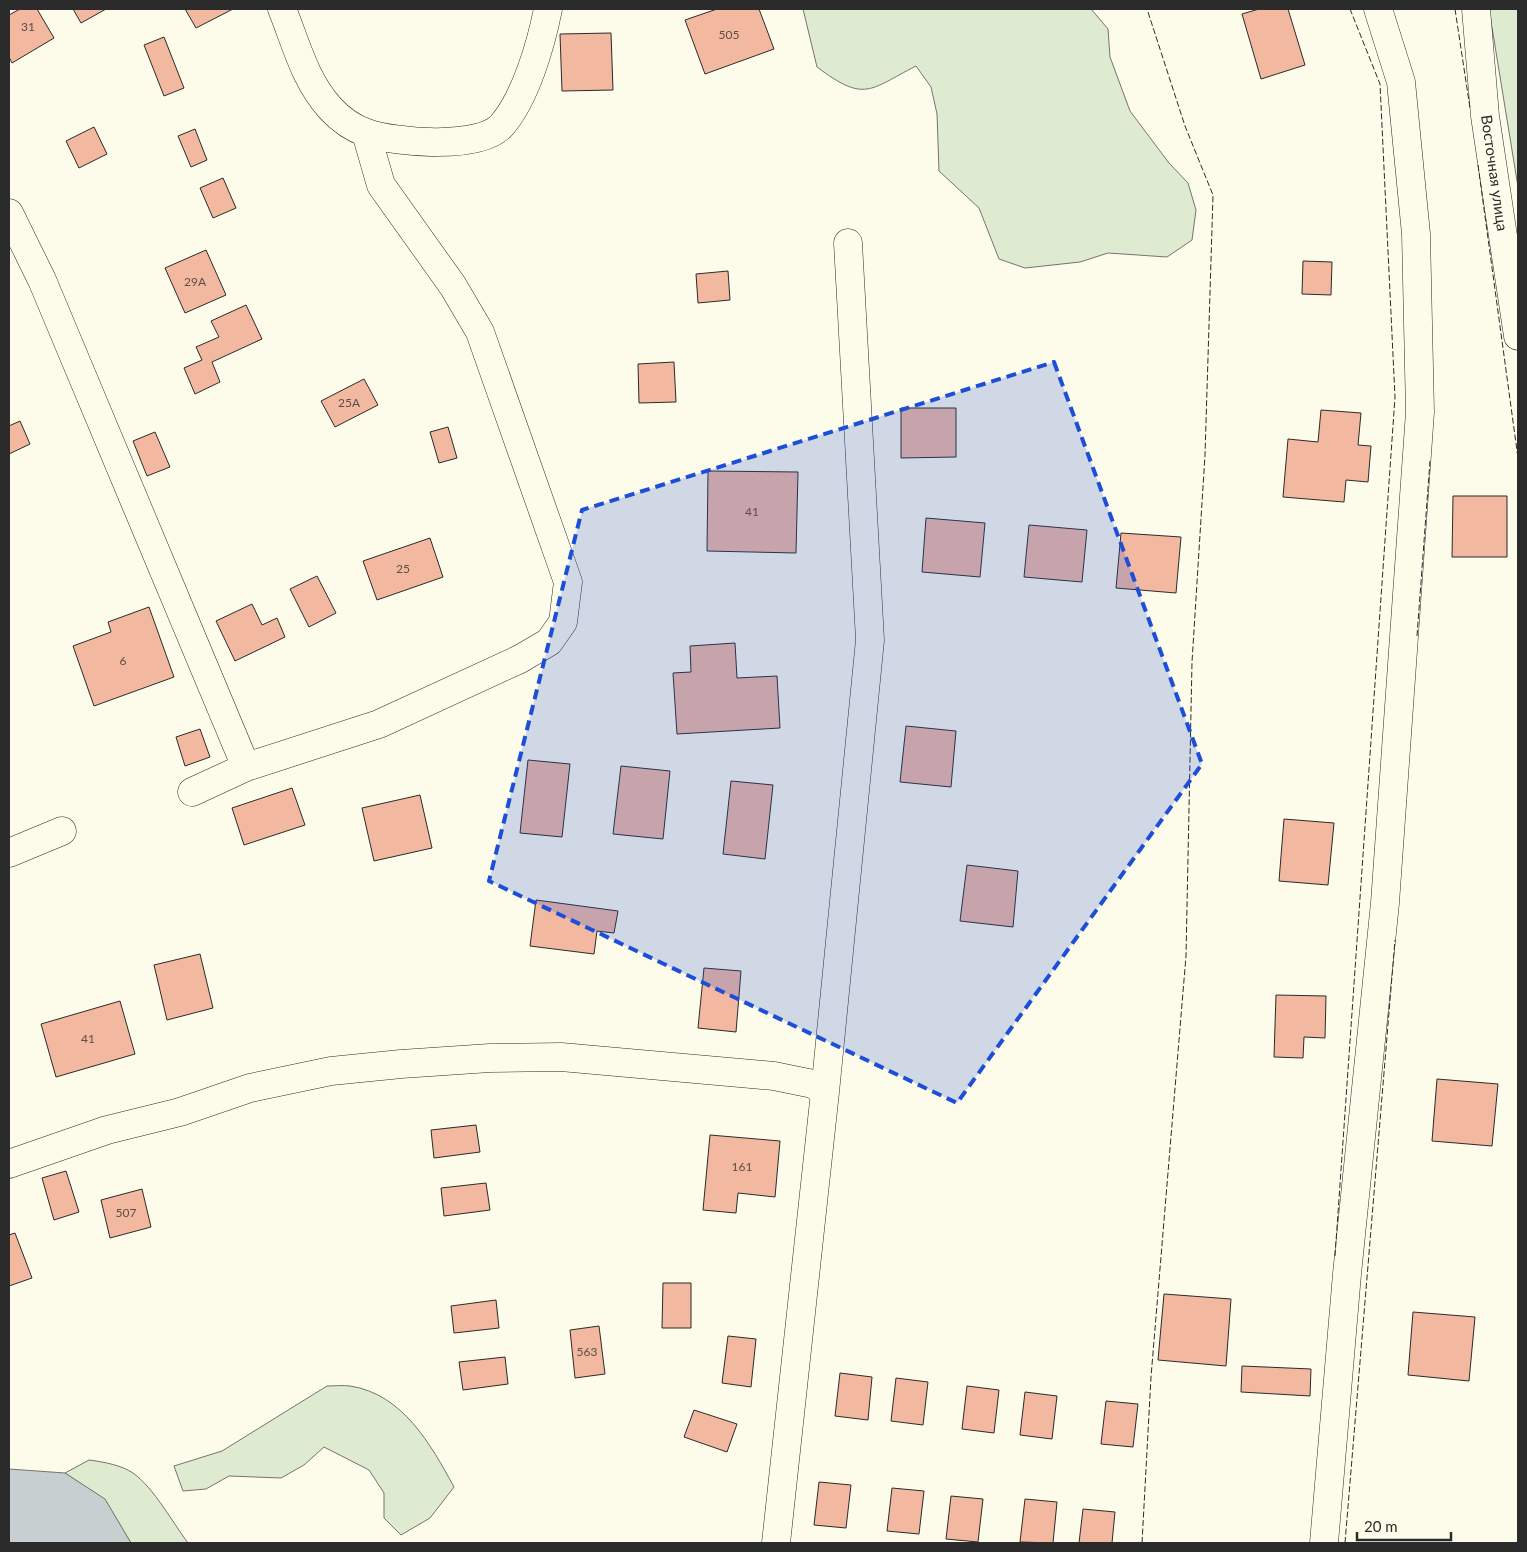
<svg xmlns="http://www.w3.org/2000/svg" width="1527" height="1552" viewBox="0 0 1527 1552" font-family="Lato,sans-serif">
<rect width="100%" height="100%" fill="#fdfbea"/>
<!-- green -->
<path fill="#deebd1" stroke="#74746e" d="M803,9H1091L1108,29L1110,57L1130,111L1169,163L1188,183L1196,210L1192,240L1167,257L1108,253L1080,262L1025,268L999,259L979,208L939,171L937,114L931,87L916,66C869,90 865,103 817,67Z
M1489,9H1518V187Z
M327,1386C335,1386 343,1385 350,1386C403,1394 431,1445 454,1487L430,1518L401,1535L384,1518V1493L369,1470L324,1447L304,1465L281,1478L229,1476L206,1489L183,1491L174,1466L222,1451Z
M89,1460C104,1462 121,1465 133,1473C154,1488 173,1523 188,1543H131L105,1500L65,1473Z"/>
<!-- water -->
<path fill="#c7d0d0" stroke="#74746e" d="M9,1469L65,1473L105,1499L131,1543H9Z"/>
<!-- building -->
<path fill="#f2b8a0" stroke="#2b2b2b" d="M20,9H37L54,38L12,63L9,57V15Z
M73,9H106L81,23Z
M185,9H233L196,28Z
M717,9H759L774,49L705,74L685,20Z
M1259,9H1288L1305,65L1261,79L1242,14Z
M611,33L613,90L562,91L560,34Z
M164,37L184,88L164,96L144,45Z
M94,127L107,154L79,168L66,141Z
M195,129L207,160L191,167L178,136Z
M223,178L236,208L213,218L200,188Z
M206,250L226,295L185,313L165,268Z
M1303,261L1332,262L1331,295L1302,294Z
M728,271L730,300L698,303L696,274Z
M246,305L262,339L212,362L220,382L195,394L184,368L202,360L196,347L219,337L211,321Z
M674,362L676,402L639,403L638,364Z
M364,379L378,405L335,427L321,401Z
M901,408H956V457L901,458Z
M1321,410L1361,413L1358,445L1371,446L1368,482L1346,480L1344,502L1283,497L1288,439L1318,442Z
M20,421L30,444L9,454V426Z
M448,427L457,458L439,463L430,432Z
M155,432L170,467L147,476L133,441Z
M708,471L798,472L796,553L707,551Z
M1453,496H1507V557H1452Z
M926,518L985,523L980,577L922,572Z
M1029,525L1087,530L1082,582L1024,577Z
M1121,533L1181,537L1176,593L1116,588Z
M430,538L443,577L377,600L363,561Z
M317,576L336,613L309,627L290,589Z
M252,604L262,625L277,618L285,637L235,661L216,621Z
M149,607L174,677L94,706L73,646L111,632L108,622Z
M735,643L737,678L777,676L780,728L677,734L673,673L691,672L690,646Z
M906,726L956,731L951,787L900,782Z
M200,729L210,757L185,766L176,737Z
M528,760L570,764L562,837L520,833Z
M621,766L670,771L663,839L613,834Z
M731,781L773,785L765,859L723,854Z
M292,788L305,825L244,845L232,808Z
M420,795L432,848L374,861L362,808Z
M1284,819L1334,823L1328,885L1279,881Z
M967,865L1018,871L1013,927L960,921Z
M536,900L618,911L614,933L597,931L594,954L530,946Z
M200,954L213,1008L167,1020L154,965Z
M704,968L741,971L736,1032L698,1028Z
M1276,995L1326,996L1325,1038L1304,1037L1303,1058L1274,1057Z
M120,1001L135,1054L56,1077L41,1024Z
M1437,1079L1498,1084L1492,1146L1432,1141Z
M476,1125L480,1152L434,1158L431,1130Z
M710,1135L780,1141L775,1197L738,1193L736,1213L703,1210Z
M66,1171L79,1212L54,1220L42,1178Z
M486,1183L490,1210L444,1216L441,1188Z
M142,1189L151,1227L110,1238L101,1200Z
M15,1233L32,1278L9,1286V1235Z
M663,1283H691V1328H662Z
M1164,1294L1231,1299L1226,1366L1158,1360Z
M496,1300L499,1328L454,1333L451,1306Z
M1413,1312L1475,1317L1469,1381L1408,1375Z
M599,1326L605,1374L575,1378L570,1330Z
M728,1336L756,1339L751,1387L722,1383Z
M505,1357L508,1384L463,1390L459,1362Z
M1242,1366L1311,1369L1310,1396L1241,1392Z
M840,1373L872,1377L868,1420L835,1416Z
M896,1378L928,1382L923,1425L891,1421Z
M967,1386L999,1390L994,1433L962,1429Z
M1025,1392L1057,1396L1052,1439L1020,1435Z
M1106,1401L1138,1404L1133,1447L1101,1444Z
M694,1410L737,1424L727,1452L684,1437Z
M819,1482L851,1485L846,1528L814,1525Z
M892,1488L924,1491L919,1534L887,1531Z
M951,1496L983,1499L978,1542L946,1539Z
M1025,1499L1057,1502L1053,1543L1020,1542Z
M1083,1509L1115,1512L1112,1543H1079Z"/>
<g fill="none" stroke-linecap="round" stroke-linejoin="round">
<!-- minor casing -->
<g stroke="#2b2b2b" stroke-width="29">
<path id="minor" d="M282,9C296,43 304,79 330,108C340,119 352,128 367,133C395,143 481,150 502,125C526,97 541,44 548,9
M1476,9L1485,116L1518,336
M9,213L42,280L246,767
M192,792L246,767L379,724L520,659L549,642L563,622L568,582L480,332L453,286L381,185L366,133
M9,853L62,831
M9,1164L107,1130L180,1112L250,1088L331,1071L401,1064L490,1058L561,1057L774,1076L813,1084L825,1092
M776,1543L825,1092L870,640L848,243
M1324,1543L1347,1274L1385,903L1420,412L1416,234L1401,82L1378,9"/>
</g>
<!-- minor -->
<use href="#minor" stroke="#fdfbea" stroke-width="28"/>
<!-- fence -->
<path stroke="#2b2b2b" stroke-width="1" stroke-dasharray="6 2.5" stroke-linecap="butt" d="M1455,9L1470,108
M1478,165L1518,458
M1417,636L1430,461
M1335,1256L1395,397L1380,84L1350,9
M1142,1543L1151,1377L1186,956L1192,662L1205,455L1213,195L1185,126L1147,9
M1345,1543L1395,940"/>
</g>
<!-- marked area -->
<path fill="#1d4ed8" fill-opacity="0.2" stroke="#1d4ed8" stroke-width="4" stroke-dasharray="10 6" stroke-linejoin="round" d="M1054,362L1202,764L957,1103L489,881L582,510Z"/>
<g text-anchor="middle" stroke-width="4" stroke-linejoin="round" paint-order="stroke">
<!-- number labels -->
<g font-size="12" fill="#5d4e48">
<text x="28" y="31">31</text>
<text x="729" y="39">505</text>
<text x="195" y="286">29А</text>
<text x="349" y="407">25А</text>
<text x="752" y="516">41</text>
<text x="403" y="573">25</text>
<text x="123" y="665">6</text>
<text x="88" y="1043">41</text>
<text x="742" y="1171">161</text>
<text x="126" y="1217">507</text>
<text x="587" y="1356">563</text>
</g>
<!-- street labels -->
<g font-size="15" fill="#2b2b2b" stroke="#fdfbea">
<text transform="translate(1494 173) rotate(82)" y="5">Восточная улица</text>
</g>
</g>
<!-- border -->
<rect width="1527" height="1552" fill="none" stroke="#2b2b2b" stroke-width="20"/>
<!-- scale -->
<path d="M1357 1532v8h94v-8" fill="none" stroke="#2b2b2b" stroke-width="2.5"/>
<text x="1364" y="1532" font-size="15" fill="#2b2b2b" stroke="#fdfbea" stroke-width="4" paint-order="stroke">20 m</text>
</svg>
